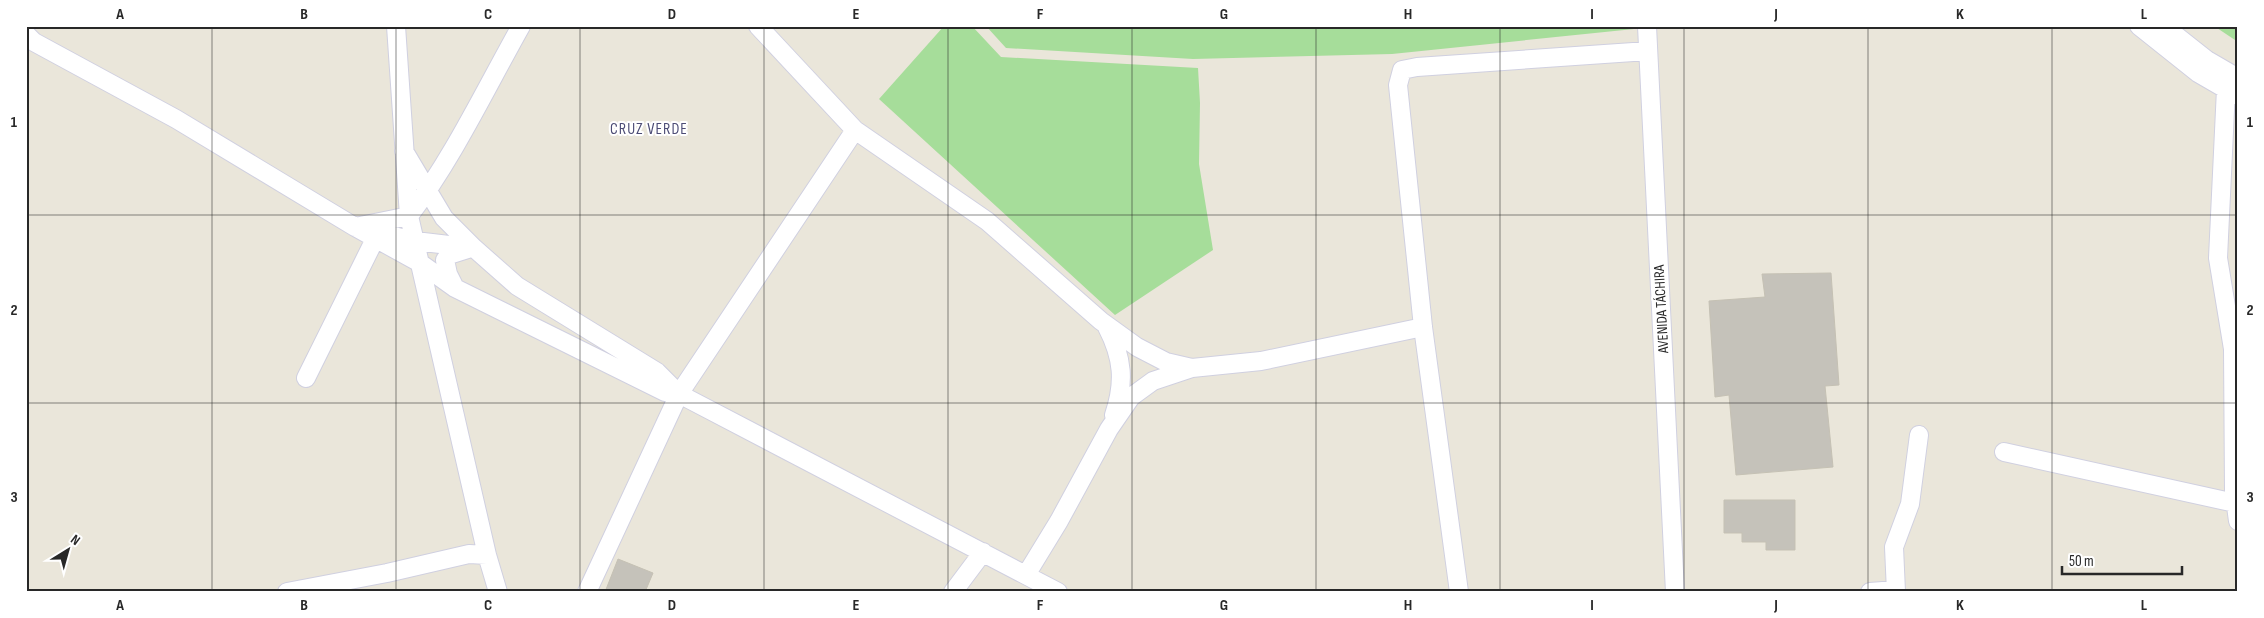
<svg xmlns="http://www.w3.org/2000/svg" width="2264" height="618" viewBox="0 0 2264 618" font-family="'Sofia Sans Condensed',sans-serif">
<rect width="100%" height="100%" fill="#eae6da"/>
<!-- green -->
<path fill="#a6dd9a" d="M944,26H972L1001,57L1198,68L1200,103L1199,164L1213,250L1115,315L879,99Z
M986,26H1634V29L1392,54L1193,59L1006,48Z
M2214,26H2238V42Z"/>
<!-- building -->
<path fill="#c5c2ba" stroke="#c5c1b4" d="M1831,273L1839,385L1825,386L1833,467L1736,475L1729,395L1715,397L1709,301L1765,297L1762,274Z
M1724,500H1795V550H1766V542H1742V533H1724Z
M618,559L653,573L645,592H605Z"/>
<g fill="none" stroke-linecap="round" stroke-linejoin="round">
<!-- minor casing -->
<g stroke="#d0d0e0" stroke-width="20">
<path id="minor" d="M396,26L409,216L487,555L498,592
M758,26L855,130L987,221L1101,321L1137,347L1166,362L1192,368L1261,361L1423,327
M1647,26L1675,592
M2139,26L2198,73L2236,95
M2164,26L2207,60L2238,78
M26,34L34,42L176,119L355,227L420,263L455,288L665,392L676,394
M2226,89L2218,258L2233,349L2234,491L2238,521
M404,151L444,218L474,248L517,286L657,372L679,394L1058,592
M355,227L409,216C453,158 485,90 521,26
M376,232L415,241L474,248
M455,288L448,274L445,260L449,255L468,249
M1107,327C1123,358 1125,382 1114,415
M306,378L375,239
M2004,452L2235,503
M1026,575L1059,521L1109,429L1131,397L1153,381L1192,368
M287,592L387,573L469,554L487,555
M587,592L679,394L855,130
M953,592L983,552
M1459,592L1423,327L1398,85L1402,70L1417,67L1648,51
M1870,592L1896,590
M1896,592L1894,547L1910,504L1919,435"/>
</g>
<!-- minor -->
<use href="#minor" stroke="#fff" stroke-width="18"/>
</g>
<!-- grid -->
<path fill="none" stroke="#282828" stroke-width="1" stroke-opacity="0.55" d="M212,26V592M396,26V592M580,26V592M764,26V592M948,26V592M1132,26V592M1316,26V592M1500,26V592M1684,26V592M1868,26V592M2052,26V592M26,215H2238M26,403H2238"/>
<g text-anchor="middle" stroke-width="4" stroke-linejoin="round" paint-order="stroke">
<!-- street labels -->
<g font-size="15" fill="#282828" stroke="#fff">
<text transform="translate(1661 309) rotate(-93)" y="5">AVENIDA TÁCHIRA</text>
</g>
<!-- neighbourhood labels -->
<g font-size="16" letter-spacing="1" fill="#4c4c75" stroke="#fff">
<text x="649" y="134">CRUZ VERDE</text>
</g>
</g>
<!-- border -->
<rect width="2264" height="618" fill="none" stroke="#ffffff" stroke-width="55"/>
<!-- north arrow -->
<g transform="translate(68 550) rotate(37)" stroke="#ffffff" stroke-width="4" paint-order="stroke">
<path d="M0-4L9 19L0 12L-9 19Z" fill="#282828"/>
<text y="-8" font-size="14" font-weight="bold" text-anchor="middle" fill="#282828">N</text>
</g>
<!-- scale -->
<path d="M2062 566v8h120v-8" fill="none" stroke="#282828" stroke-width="2.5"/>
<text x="2069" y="566" font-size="15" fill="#282828" stroke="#ffffff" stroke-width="4" paint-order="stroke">50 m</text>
<rect x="28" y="28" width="2208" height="562" fill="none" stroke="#282828" stroke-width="2"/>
<g font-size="16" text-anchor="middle" font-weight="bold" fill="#282828">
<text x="120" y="19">A</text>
<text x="304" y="19">B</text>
<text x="488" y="19">C</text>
<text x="672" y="19">D</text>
<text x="856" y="19">E</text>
<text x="1040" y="19">F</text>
<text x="1224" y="19">G</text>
<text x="1408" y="19">H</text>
<text x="1592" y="19">I</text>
<text x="1776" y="19">J</text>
<text x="1960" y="19">K</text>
<text x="2144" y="19">L</text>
<text x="14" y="127">1</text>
<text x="2250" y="127">1</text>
<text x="14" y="315">2</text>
<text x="2250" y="315">2</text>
<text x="14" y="502">3</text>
<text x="2250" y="502">3</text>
<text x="120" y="610">A</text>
<text x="304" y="610">B</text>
<text x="488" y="610">C</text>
<text x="672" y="610">D</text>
<text x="856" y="610">E</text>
<text x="1040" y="610">F</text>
<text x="1224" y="610">G</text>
<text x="1408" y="610">H</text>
<text x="1592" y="610">I</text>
<text x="1776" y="610">J</text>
<text x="1960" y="610">K</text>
<text x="2144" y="610">L</text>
</g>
</svg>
